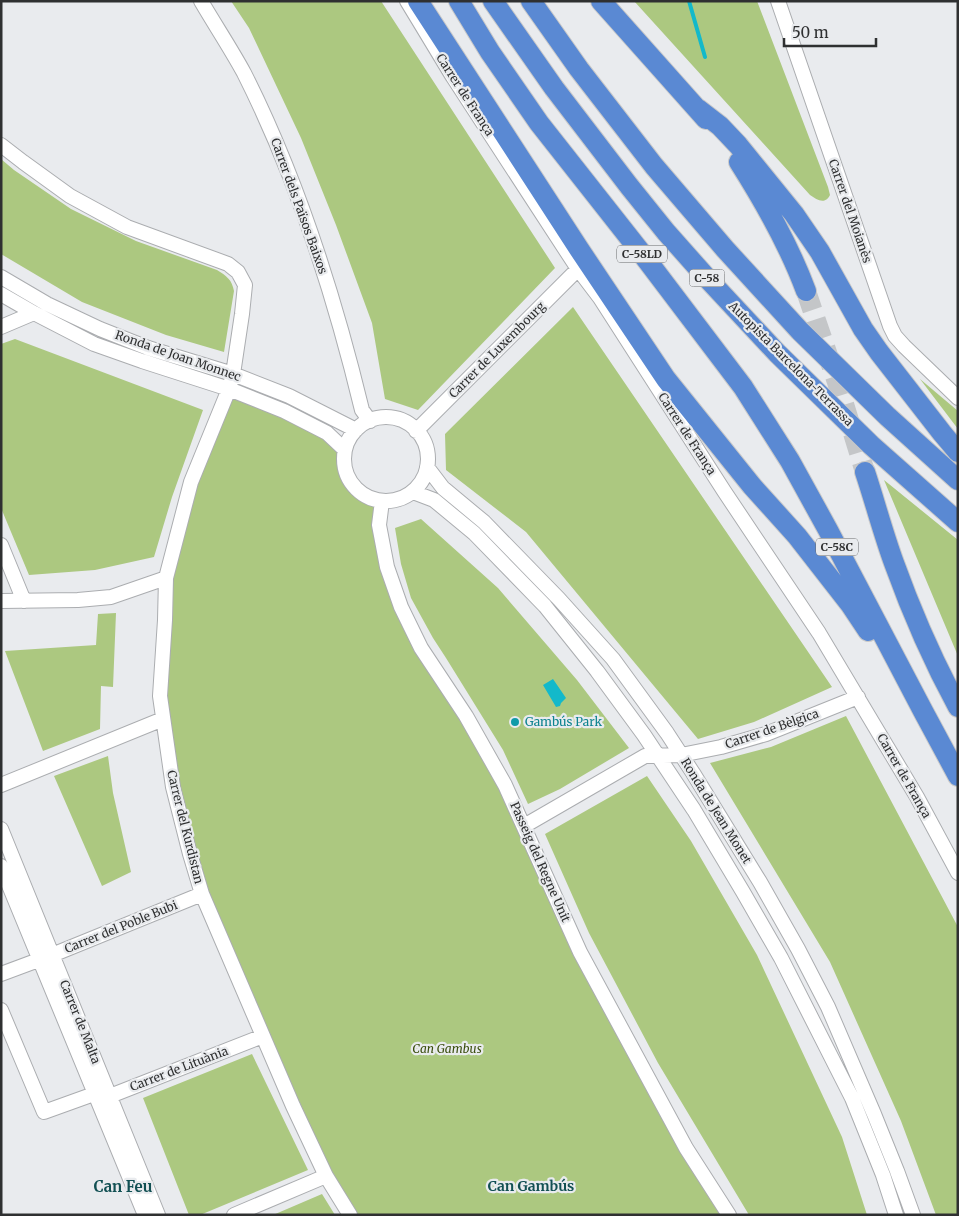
<svg xmlns="http://www.w3.org/2000/svg" width="959" height="1216" viewBox="0 0 959 1216" font-family="Merriweather,serif">
<rect width="100%" height="100%" fill="#e9ebee"/>
<!-- green -->
<path fill="#acc880" d="M231,1H381L555,268L418,410L385,399L372,323L336,225L301,138L249,28Z
M634,1H757L828,187L830,195C825,205 817,200 810,195Z
M1,159L14,170L71,209L136,241L217,270C227,276 232,280 234,291L224,352L166,335L82,302L1,254Z
M573,307L832,687L754,722L698,739L526,532L446,470L445,434Z
M15,339L203,410L172,497L154,557L95,570L29,575L1,508V344Z
M920,379L958,411V429Z
M229,389L345,450C344,469 347,486 366,496C370,499 376,500 382,501L379,525L401,607L466,716L580,952L729,1215H350L202,894L160,696L166,578Z
M884,480L958,540V656Z
M421,519L498,588L577,680L629,748L560,789L528,804L503,750L446,658L433,638L411,598L401,564L395,528Z
M116,613L113,687L101,686L100,729L43,751L5,651L96,645L98,614Z
M846,716L958,927V1215H936L901,1121L830,962L710,763L771,747Z
M108,756L113,793L131,872L102,886L54,776Z
M647,776L691,841L757,955L842,1137L867,1215H749L658,1063L589,933L545,834Z
M252,1054L308,1170L200,1215H189L143,1098Z
M322,1194L335,1215H273Z"/>
<!-- water -->
<path fill="#13b9ca" d="M553,679L566,698L561,703L560,706L556,707L543,685Z"/>
<g fill="none" stroke-linecap="round" stroke-linejoin="round">
<!-- stream -->
<path stroke="#13b9ca" stroke-width="4" d="M689,1L705,57"/>
<!-- highway-tunnel -->
<path stroke="#c4c6c8" stroke-width="20" stroke-dasharray="20 10" stroke-linecap="butt" d="M806,291L839,388L865,472"/>
<!-- minor casing -->
<g stroke="#abadb0" stroke-width="16">
<path id="minor" d="M201,1C215,25 231,49 244,73C298,180 334,294 362,410L370,421
M407,1L453,77L578,269L600,298L724,491L819,633L917,797L958,873
M778,1L890,326L895,336L904,346L958,398
M1,145L23,162L70,196L127,227L228,264L238,272L245,285L242,314L233,374L229,389L191,482L166,578L165,620L160,696L173,787L190,854L202,894L293,1106L326,1176L350,1215
M1,277L47,304L100,329L148,348L233,374L289,396L356,430
M1,294L34,313L94,344L142,361L229,389L284,411L327,433L345,450
M1,327L34,313
M344 459a42 42 0 1 1 84 0a42 42 0 1 1-84 0Z
M416,431L578,269
M427,467L443,488L484,522L559,599L613,659L667,733L693,773L760,882L798,949L828,1007L874,1114L897,1171L913,1215
M413,492L434,500L474,533L545,606L597,671L644,735L694,810L743,892L781,958L852,1098L883,1175L896,1215
M382,501L379,525L387,567L401,607L421,648L466,716L505,785L580,952L686,1148L729,1215
M1,545L24,601
M1,601L78,600L111,597L166,578
M1,785L163,719
M524,826L645,756L681,755L721,747L766,734L858,697
M1,829L158,1215
M1,866L145,1215
M1,974L52,955L202,894
M1,1010L44,1112L94,1094L110,1096L263,1036
M234,1215L326,1176"/>
</g>
<!-- highway casing -->
<g stroke="#c9c9c9" stroke-width="22">
<path id="highway" d="M418,1L579,249L666,379L752,486L797,536L850,604L868,631
M459,1L490,52L539,123L643,255L743,387L790,461L828,530L923,711L958,776
M493,1L554,88L629,186L666,232L706,277L777,353L871,445L958,522
M531,1L579,69L654,166L725,249L800,331L887,416L958,480
M601,1L706,119
M698,109L720,126L738,145L794,214L820,252L863,329L879,352L942,433L958,452
M739,162C765,203 789,245 806,291
M865,472C875,502 883,533 894,563C912,613 933,661 958,707"/>
</g>
<!-- minor -->
<use href="#minor" stroke="#fff" stroke-width="14"/>
<!-- highway -->
<use href="#highway" stroke="#5a89d3" stroke-width="20"/>
</g>
<!-- markers -->
<circle fill="#0f9aa8" stroke="#e9ebee" stroke-width="2" cx="515" cy="722" r="5"/>
<g text-anchor="middle" stroke-width="4.5" stroke-linejoin="round" paint-order="stroke">
<!-- shield labels -->
<g fill="#e9ebee" stroke="#67686a" stroke-width="1">
<rect x="617" y="245.5" width="50" height="17" rx="4"/>
<rect x="689.5" y="269.5" width="35" height="17" rx="4"/>
<rect x="816" y="538.5" width="42" height="17" rx="4"/>
</g>
<g font-size="11" font-weight="bold" fill="#2f3031">
<text x="642" y="258">C-58LD</text>
<text x="707" y="282">C-58</text>
<text x="837" y="551">C-58C</text>
</g>
<!-- street labels -->
<g font-size="12" fill="#2f3031" stroke="#e9ebee">
<text transform="translate(465 95) rotate(57)" y="4">Carrer de França</text>
<text transform="translate(299 206) rotate(70)" y="4">Carrer dels Països Baixos</text>
<text transform="translate(850 211) rotate(71)" y="4">Carrer del Moianès</text>
<text transform="translate(497 350) rotate(-45)" y="4">Carrer de Luxembourg</text>
<text transform="translate(178 356) rotate(19)" y="4">Ronda de Joan Monnec</text>
<text transform="translate(791 364) rotate(45)" y="4">Autopista Barcelona-Terrassa</text>
<text transform="translate(687 434) rotate(57)" y="4">Carrer de França</text>
<text transform="translate(772 729) rotate(-19)" y="4">Carrer de Bèlgica</text>
<text transform="translate(904 776) rotate(60)" y="4">Carrer de França</text>
<text transform="translate(716 811) rotate(58)" y="4">Ronda de Jean Monet</text>
<text transform="translate(185 827) rotate(76)" y="4">Carrer del Kurdistan</text>
<text transform="translate(540 862) rotate(66)" y="4">Passeig del Regne Unit</text>
<text transform="translate(121 927) rotate(-22)" y="4">Carrer del Poble Bubi</text>
<text transform="translate(80 1022) rotate(68)" y="4">Carrer de Malta</text>
<text transform="translate(179 1069) rotate(-21)" y="4">Carrer de Lituània</text>
</g>
<!-- culture labels -->
<g font-size="12" fill="#0d838f" stroke="#e9ebee" text-anchor="start">
<text x="525" y="726">Gambús Park</text>
</g>
<!-- park labels -->
<g font-size="12" font-style="italic" fill="#394d0c" stroke="#e9ebee">
<text x="447" y="1053">Can Gambus</text>
</g>
<!-- neighbourhood labels -->
<g font-size="14" font-weight="bold" fill="#125053" stroke="#e9ebee">
<text x="531" y="1191">Can Gambús</text>
</g>
<!-- quarter labels -->
<g font-size="15" font-weight="bold" fill="#125053" stroke="#e9ebee">
<text x="123" y="1192">Can Feu</text>
</g>
</g>
<!-- border -->
<rect width="959" height="1216" fill="none" stroke="#2f3031" stroke-width="5"/>
<!-- scale -->
<path d="M784 38v8h92v-8" fill="none" stroke="#2f3031" stroke-width="2.5"/>
<text x="792" y="38" font-size="15" fill="#2f3031" stroke="#e9ebee" stroke-width="4" paint-order="stroke">50 m</text>
</svg>
